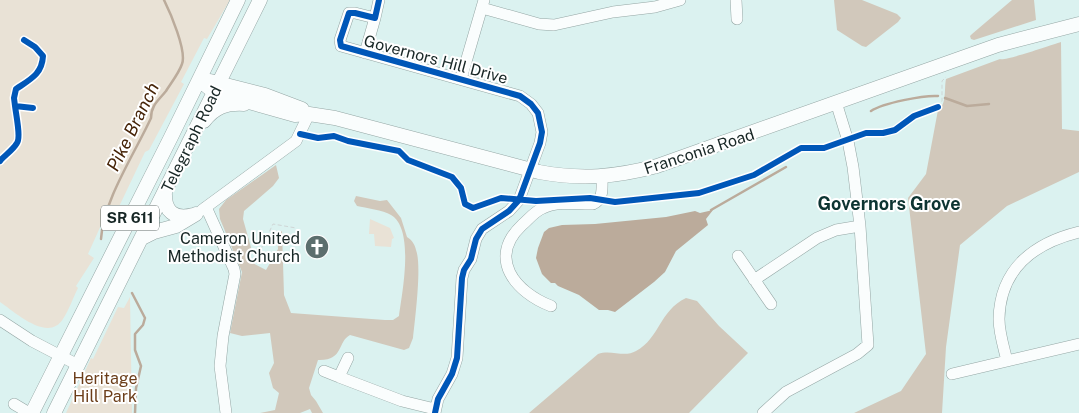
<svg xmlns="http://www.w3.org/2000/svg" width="1079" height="413" viewBox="0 0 1079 413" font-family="'Public Sans',sans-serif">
<rect width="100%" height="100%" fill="#dbf2f0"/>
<!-- green -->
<path fill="#e9e2d6" d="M0,0H230L207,39L204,38L181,82L184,84L149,150L145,152L116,213L107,212L88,254L94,258L76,286L78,288C73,298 69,310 63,319C48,343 15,312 0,302Z
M370,219L390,228L394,238L392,239L391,247L375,246L374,234H369Z
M130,297L132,413H66L91,358L93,359L118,307L124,308Z"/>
<!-- forest -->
<path fill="#d1c8bb" d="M834,0H862L897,14L901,18L898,22L866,47L862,46L837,30Z
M1012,0H1034L1036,20L974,40L971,39L970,36L972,34Z
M1061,42L1062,129L1079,131V172L1007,206L960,245L946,347L942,413H854L901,391L926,354L908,198L926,174L938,110C947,105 944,88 946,79L1000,59C1006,61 1051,45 1061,42Z
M276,165L279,178L273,186L244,211L243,219L252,251L249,261L266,270L278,249L277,235L282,231L284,295L291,313L385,320H393L399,316C402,293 415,229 391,215C383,210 366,208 357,206L354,201L356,196L380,201L387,200L401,218L407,237C412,240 415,245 416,250C422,265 415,319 413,338L409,348L404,350L350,335C337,342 344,361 318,360L309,388L311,395L316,401L323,413H312L310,409L300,413H260L275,410L279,393L273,388L269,373L274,363L270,333L242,336L230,333L242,272L220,219L219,209L226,200Z
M686,298L697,301L719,326L748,353L689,413H529L598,354C611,349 624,358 636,351C660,338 659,311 686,298Z"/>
<!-- water -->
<path fill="#bbab9b" d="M713,210L706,219L708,225L676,251L665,272L654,282L615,312L608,310H599L579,295L558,286L555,283H551L542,274L536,258L538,248L544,232L549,228L562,225L595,224L666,217L695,211L700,213Z"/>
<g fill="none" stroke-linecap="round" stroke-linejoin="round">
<!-- stream -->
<path stroke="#bbab9b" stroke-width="2.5" d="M945,98L967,106L989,104
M871,111C883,103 924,95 938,96
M711,210L786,167
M101,239C103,201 135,153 151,118C151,105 159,100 166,91C171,83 179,73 182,64C187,51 170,12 164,0
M132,293L145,318L143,325L135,334V350L141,366L136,388L135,413"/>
<!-- minor casing -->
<g stroke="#94a6a4" stroke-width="12">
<path id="minor" d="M379,0L375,18L355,13H349L340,40L341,46L520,96L531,104L538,113L542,132L540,143L519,200L509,211L482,229L476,239L471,259L464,270L462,278L457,358L452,374L438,399L435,413
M736,0L737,19
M482,8L539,24L554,25L613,12L655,7L680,0
M365,53L375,18
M461,79L484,0
M206,207L234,269L235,274L223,336L220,366L226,413
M202,210L296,141L309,114
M738,256L771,304
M754,280L817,238L836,230L860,226
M551,306C515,292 487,258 522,225C529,219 535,211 543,208C558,201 576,204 593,204C604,199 602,188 602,177
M0,320L32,341L78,365
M348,358L339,377L402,401L435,409
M1007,361C1004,348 999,333 999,319C1000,269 1034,243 1079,232
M324,371L339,377
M952,374L1079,344
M14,404L29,413
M763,413L786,392L857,354L868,345L860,226L853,167L848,141L836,102"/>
</g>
<!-- major casing -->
<g stroke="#94a6a4" stroke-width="15">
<path id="major" d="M199,80L214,92L295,115L309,114L335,118L539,172C582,180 615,177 657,166L998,45L1079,24
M210,81L265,95L302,109
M204,121C215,107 226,103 244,104
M165,192C164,211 174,220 193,215
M142,238L154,232L176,226L196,214
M32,413L171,137L238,0
M54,413L260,0"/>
</g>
<!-- path -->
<path stroke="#cfd6d6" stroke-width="1" stroke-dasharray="4 2.5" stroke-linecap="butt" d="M938,107L942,101V81L946,77
M261,249L273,224L296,228"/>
<!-- minor -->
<use href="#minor" stroke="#fafdfd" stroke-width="11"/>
<!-- major -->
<use href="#major" stroke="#fafdfd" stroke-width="14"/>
<!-- cycleway casing -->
<g stroke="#fff" stroke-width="9">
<path id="cycleway" d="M379,0L375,18L355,13H349L340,40L341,46L520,96L531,104L538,113L542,132L540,143L519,200L509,211L482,229L476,239L471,259L464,270L462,278L457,358L452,374L438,399L435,413
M15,106L14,98L16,89C31,79 42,74 43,56L35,47L24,40
M300,134L318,138L334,136L348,141L399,151L408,160L452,177L461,188L465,204L473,208L501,198L536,201L590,198L615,202L699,193L754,175L801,148H824L866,133H883L895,130L914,116L938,107
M0,161C5,155 13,150 17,143C21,138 16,114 15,106L33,108"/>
</g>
<!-- cycleway -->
<use href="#cycleway" stroke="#0057b8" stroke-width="6"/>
</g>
<!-- icons -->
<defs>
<g id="church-disc" transform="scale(1.25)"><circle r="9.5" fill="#5c6e6d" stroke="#fff"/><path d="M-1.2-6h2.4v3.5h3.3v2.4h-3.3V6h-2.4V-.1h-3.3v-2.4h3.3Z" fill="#fff"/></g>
</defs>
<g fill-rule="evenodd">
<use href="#church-disc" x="317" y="247"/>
</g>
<g text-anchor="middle" stroke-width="4" stroke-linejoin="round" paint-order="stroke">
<!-- shield labels -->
<rect fill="#fff" stroke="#5d6867" stroke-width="1" x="101" y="205.5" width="58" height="25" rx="4"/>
<g font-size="15" font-weight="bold" fill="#182726">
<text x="130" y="223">SR 611</text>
</g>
<!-- street labels -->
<g font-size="16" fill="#182726" stroke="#fff">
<text transform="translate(436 59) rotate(15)" y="6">Governors Hill Drive</text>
<text transform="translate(191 139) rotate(-64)" y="6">Telegraph Road</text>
<text transform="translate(699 151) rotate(-18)" y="6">Franconia Road</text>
</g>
<!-- poi labels -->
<g font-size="16" fill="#182726" stroke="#fff" text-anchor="end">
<text x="300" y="244">Cameron United<tspan x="300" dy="18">Methodist Church</tspan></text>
</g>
<!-- park labels -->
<g font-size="16" fill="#6b3d19" stroke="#fff">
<text x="105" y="384">Heritage<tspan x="105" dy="18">Hill Park</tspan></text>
</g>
<!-- water labels -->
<g font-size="18" font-style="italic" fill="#462408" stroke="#fff">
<text transform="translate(133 127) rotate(-64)" y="6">Pike Branch</text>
</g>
<!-- neighbourhood labels -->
<g font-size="18" font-weight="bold" fill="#0d3432" stroke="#fff">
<text x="889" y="210">Governors Grove</text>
</g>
</g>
</svg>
